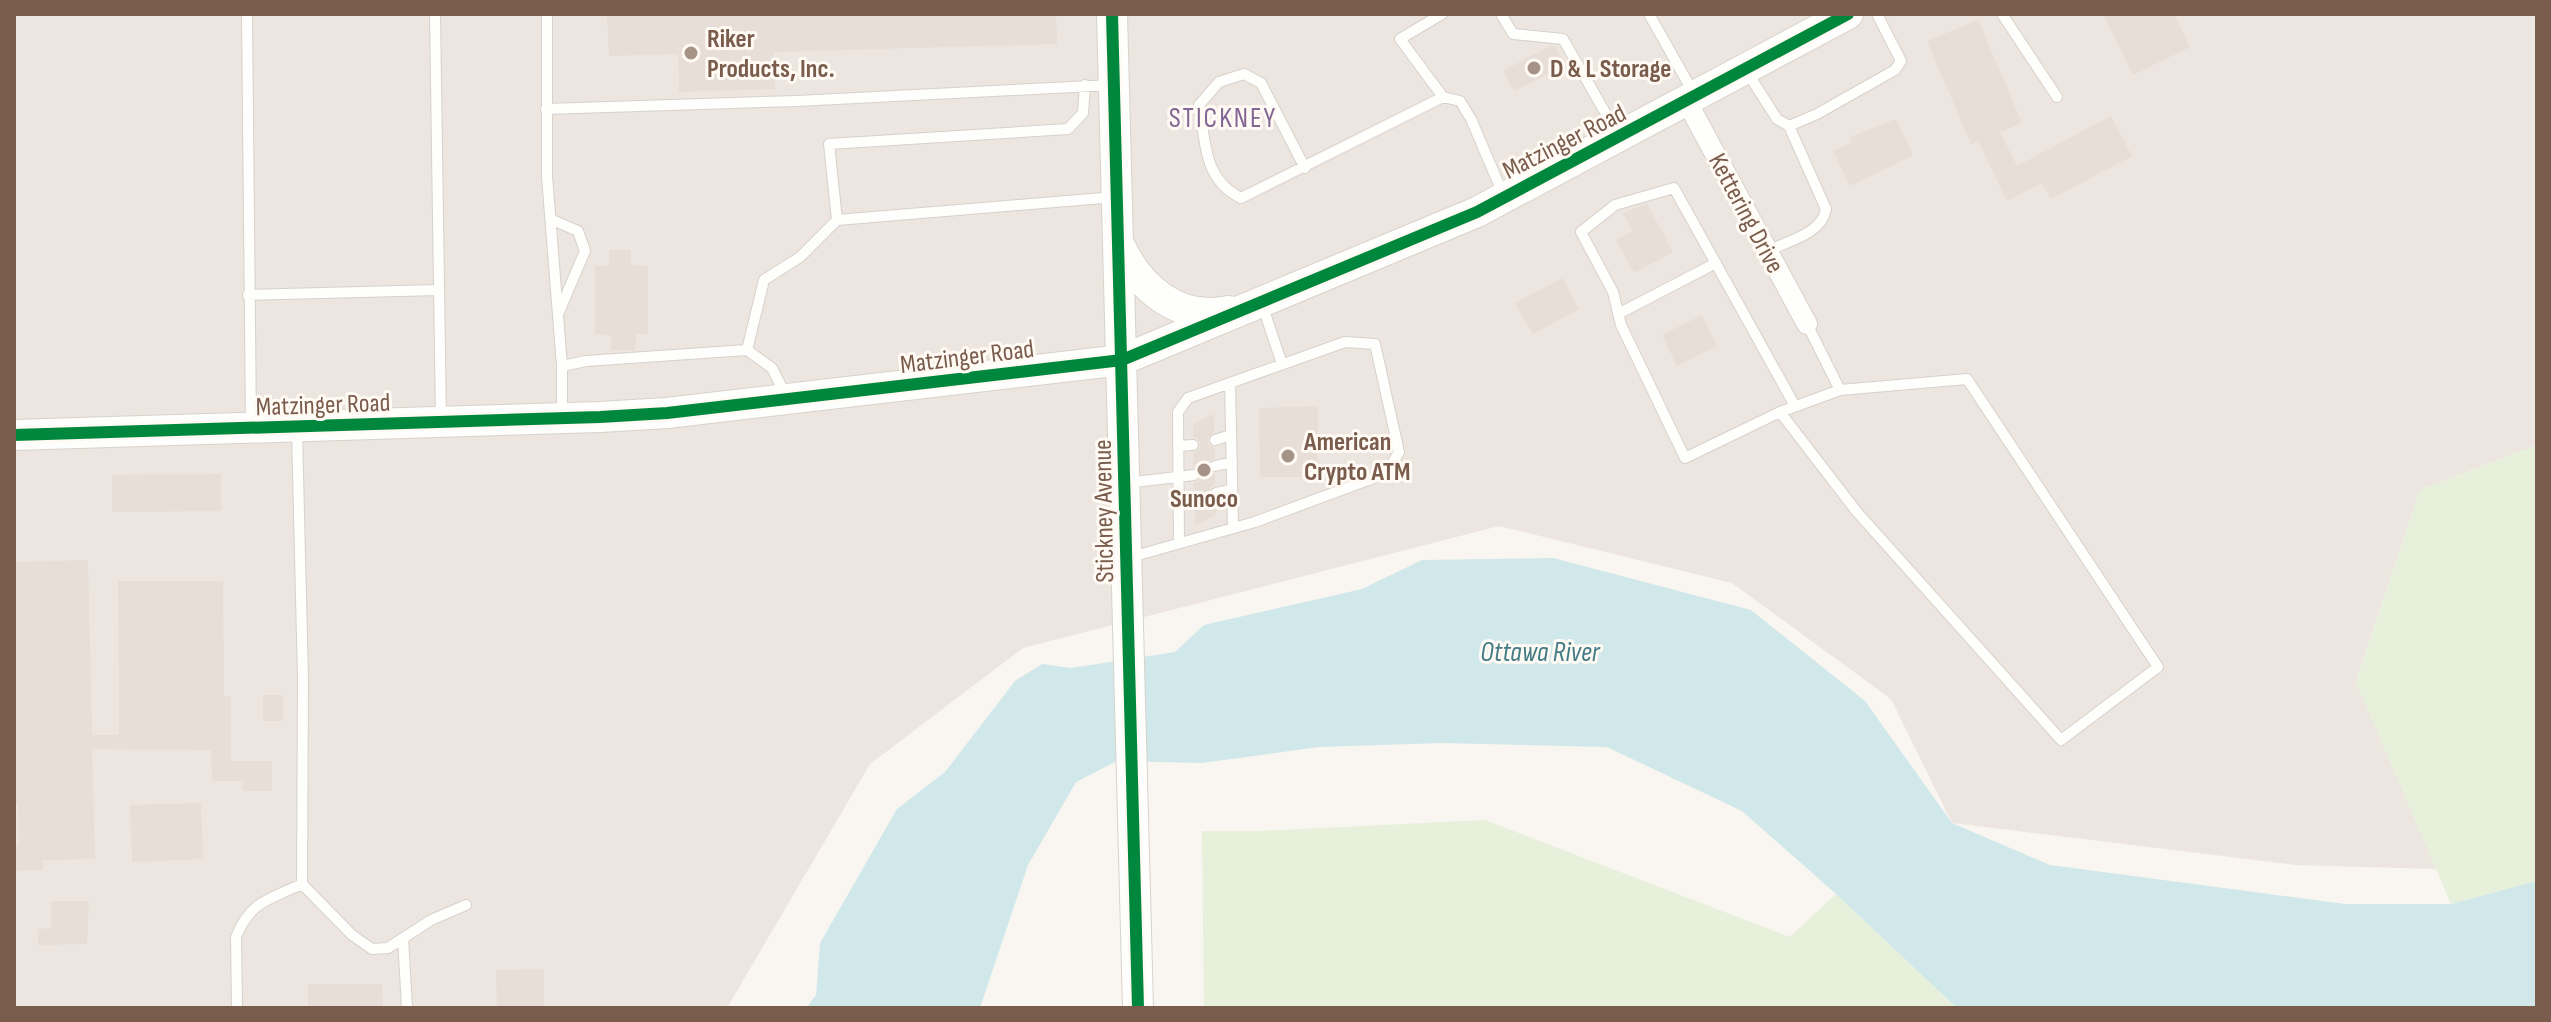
<svg xmlns="http://www.w3.org/2000/svg" width="2551" height="1022" viewBox="0 0 2551 1022" font-family="'Sofia Sans Condensed',sans-serif">
<rect width="100%" height="100%" fill="#f9f5f0"/>
<!-- industrial -->
<path fill="#ede5e0" d="M14,14H2537V445L2420,490L2356,681L2436,869L2296,865L1952,823L1891,699L1732,583L1499,526L1023,648L870,764L727,1008H14Z"/>
<!-- green -->
<path fill="#e7f0db" d="M2537,445V881L2451,904L2356,682L2420,490Z
M1485,820L1790,937L1836,894L1957,1008H1204L1202,831H1258Z"/>
<!-- water -->
<path fill="#d0e8ea" d="M1553,558L1751,610L1865,701L1952,823L2050,865L2345,904H2451L2537,881V1008H1957L1836,894L1742,811L1607,747L1441,743L1319,747L1202,763L1117,761L1076,782L1028,865L980,1008H806L816,995L820,943L897,809L945,772L1015,681L1042,664L1071,668L1175,652L1204,625L1362,589L1422,560Z"/>
<!-- building -->
<path fill="#e6ded7" d="M607,14H1056L1057,44L774,52L775,89L679,92L678,54L609,56Z
M2103,14H2174L2190,47L2133,75Z
M1978,20L2022,123L2000,132L2017,166L2111,116L2132,156L2051,199L2042,183L2007,201L1978,141L1971,144L1927,41Z
M1550,46H1555L1565,65L1514,91L1503,71Z
M1896,119L1913,155L1850,186L1833,151L1852,142L1850,137Z
M1647,204L1673,252L1634,273L1616,240L1633,231L1623,213Z
M609,250H631V265L648,266V334H636L635,350H611V335L595,334V266H609Z
M1562,278L1579,309L1533,334L1515,303Z
M1702,315L1717,346L1677,366L1662,335Z
M1318,406L1317,471H1304L1305,477H1260L1259,408Z
M1214,414V432L1207,439L1209,445L1215,448V458L1209,461L1207,467L1210,472L1215,474V485L1210,488L1208,494L1216,501V515L1195,525V507L1202,499L1200,493L1194,491V483L1199,481L1202,475L1200,470L1194,467L1193,453L1198,451L1201,445L1199,440L1193,437V424Z
M221,474V511L112,512V475Z
M88,560L92,735H119L118,581H223L224,696H231V761H272V791H243V781H212L211,750L92,749L95,859L43,860V870L14,871V845H19L18,805H14L15,562Z
M263,695H283V721H263Z
M201,803L203,859L132,862L130,805Z
M51,901H89L87,944L38,945V929L51,928Z
M544,969V1008H497L496,970Z
M308,984H382L383,1008H308Z"/>
<g fill="none" stroke-linecap="round" stroke-linejoin="round">
<!-- lane casing -->
<g stroke="#d7d1cb" stroke-width="12">
<path id="lane" d="M247,14L251,426
M435,14L441,420
M547,14V176L562,366V416
M1442,14L1400,39L1443,97L1460,101L1471,119L1503,194
M1501,14L1513,34L1563,39L1617,133
M1649,14L1693,92
M2002,14L2057,97
M1747,72L1777,119L1789,126L1817,114L1895,70L1901,61L1877,14
M546,109L797,101L1112,85
M1305,168L1261,83L1244,74L1219,82L1199,105C1206,143 1203,179 1241,198L1443,97
M550,219L578,231L585,251L559,312
M837,220L829,144L1068,129L1083,113L1085,85
M1767,251C1788,241 1822,234 1826,209L1789,126
M248,295L439,290
M1262,304L1282,364
M1618,314L1716,263
M747,350L764,280L800,257L837,220L1115,197
M562,366L586,361L747,350L772,368L785,394
M1230,383L1233,528
M1795,406L1674,188L1615,205L1581,232L1613,292L1621,325L1685,458L1780,412L1840,390
M1780,412L1857,512L2061,740L2158,667L1967,379L1840,390L1807,324
M297,431L303,679L302,884L352,935L372,949L388,948L431,920L466,905
M1215,440L1231,435
M1178,446L1193,445
M1215,466L1232,462
M1126,483L1194,475
M1216,493L1232,489
M1179,505L1194,499
M1131,557L1255,522L1387,473L1399,452L1375,344L1345,342L1188,398L1178,412L1179,543
M403,938L407,1008
M237,1008L236,937C250,901 270,899 302,884"/>
</g>
<!-- street casing -->
<g stroke="#d7d1cb" stroke-width="22">
<path id="street" d="M1687,102L1807,324"/>
</g>
<!-- secondary casing -->
<g stroke="#d9d2cb" stroke-width="32">
<path id="secondary" d="M1112,14L1138,1008
M1119,244C1139,288 1178,322 1229,311
M14,435L600,417L667,413L1122,360L1477,212L1848,14"/>
</g>
<!-- lane -->
<use href="#lane" stroke="#fefefd" stroke-width="10"/>
<!-- street -->
<use href="#street" stroke="#fefefd" stroke-width="20"/>
<!-- secondary -->
<use href="#secondary" stroke="#fefefd" stroke-width="30"/>
<!-- cycleway casing -->
<g stroke="#fffaf3" stroke-width="17">
<path id="cycleway" d="M1112,14L1138,1008
M14,435L600,417L667,413L1122,360L1477,212L1848,14"/>
</g>
<!-- cycleway -->
<use href="#cycleway" stroke="#00873e" stroke-width="12"/>
</g>
<!-- markers -->
<g fill="#a69286" stroke="#fffaf3" stroke-width="3">
<circle cx="691" cy="53" r="8"/>
<circle cx="1534" cy="68" r="8"/>
<circle cx="1288" cy="456" r="8"/>
<circle cx="1204" cy="470" r="8"/>
</g>
<g text-anchor="middle" stroke-width="6" stroke-linejoin="round" paint-order="stroke">
<!-- poi labels -->
<g font-size="26" font-weight="bold" fill="#7a5c4d" stroke="#fffaf3" text-anchor="start">
<text x="707" y="47">Riker<tspan x="707" dy="30">Products, Inc.</tspan></text>
<text x="1550" y="77">D &amp; L Storage</text>
<text x="1304" y="450">American<tspan x="1304" dy="30">Crypto ATM</tspan></text>
<text x="1204" y="507" text-anchor="middle">Sunoco</text>
</g>
<!-- street labels -->
<g font-size="26" fill="#7a5c4d" stroke="#fffaf3">
<text transform="translate(1564 141) rotate(-27)" y="9">Matzinger Road</text>
<text transform="translate(1747 213) rotate(62)" y="9">Kettering Drive</text>
<text transform="translate(967 356) rotate(-7)" y="9">Matzinger Road</text>
<text transform="translate(323 404) rotate(-2)" y="9">Matzinger Road</text>
<text transform="translate(1103 511) rotate(-91)" y="9">Stickney Avenue</text>
</g>
<!-- neighbourhood labels -->
<g font-size="28" letter-spacing="2" fill="#846695" stroke="#fffaf3">
<text x="1223" y="127">STICKNEY</text>
</g>
<!-- water labels -->
<g font-size="28" font-style="italic" fill="#437c86" stroke="#fffaf3">
<text x="1540" y="661">Ottawa River</text>
</g>
</g>
<!-- border -->
<rect width="2551" height="1022" fill="none" stroke="#7a5c4d" stroke-width="32"/>
</svg>
